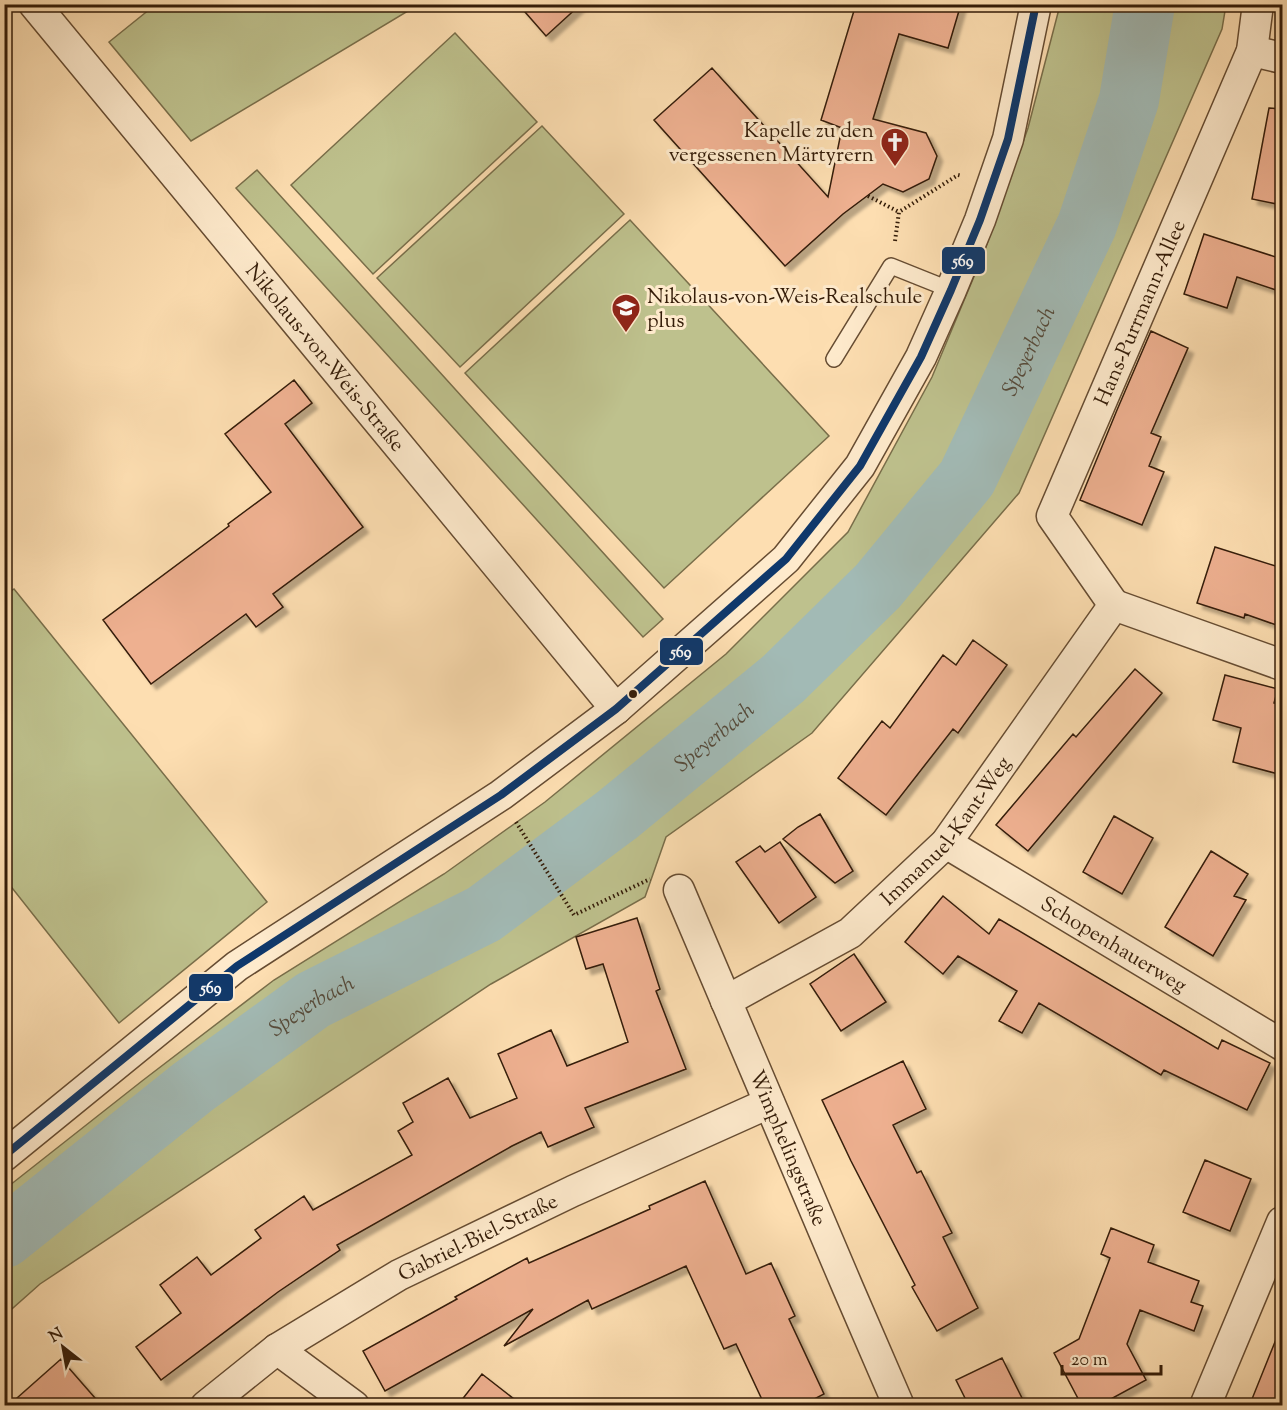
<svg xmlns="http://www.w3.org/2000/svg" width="1287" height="1410" viewBox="0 0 1287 1410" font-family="'Sorts Mill Goudy',serif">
<defs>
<filter id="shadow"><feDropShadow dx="5.5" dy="5.5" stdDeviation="1.5" flood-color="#0004"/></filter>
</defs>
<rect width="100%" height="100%" fill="#fddeb1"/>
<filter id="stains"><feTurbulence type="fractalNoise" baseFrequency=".00333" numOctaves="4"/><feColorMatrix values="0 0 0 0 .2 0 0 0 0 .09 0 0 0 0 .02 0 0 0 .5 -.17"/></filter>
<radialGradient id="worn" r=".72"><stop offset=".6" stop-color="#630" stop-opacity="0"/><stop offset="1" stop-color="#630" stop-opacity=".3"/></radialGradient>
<!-- green -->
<path fill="#bec18d" stroke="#796e4a" stroke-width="1.5" d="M193,5V4L418,5L191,141L109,42L155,5H184L188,9Z
M1060,5H1226L1222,29L1019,493L812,733L666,837L645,897L491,984L40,1284L5,1315V1189L142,1081L274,980L444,874L545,802L726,654L848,532L932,377L983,255L1028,128Z
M455,33L537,122L373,274L291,185Z
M542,126L624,214L460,367L377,278Z
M257,170L663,619L643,637L236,188Z
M630,220L829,436L664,588L465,373Z
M14,589L267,902L119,1023L5,879L4,596Z"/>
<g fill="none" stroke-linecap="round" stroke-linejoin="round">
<!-- river -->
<path stroke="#a2bab5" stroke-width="60" id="s1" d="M4,1238L193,1087L313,1000L484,914L617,815L783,679L878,586L967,478L1087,225L1129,100L1145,4"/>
</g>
<!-- building -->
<path fill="#eeb090" stroke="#341c08" stroke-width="1.5" filter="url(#shadow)" d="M518,4H581L546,36Z
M856,4H961L948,48L899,34L873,119L926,133L937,156L929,179L903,192L883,184L843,214L785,266L654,120L712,68L828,197L842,128L821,120Z
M1269,108L1282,109V205L1252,199Z
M1204,234L1282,259V271L1276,290L1237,277L1227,308L1184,294Z
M1151,331L1188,348L1151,433L1161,437L1149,466L1164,472L1142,525L1080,500L1117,410Z
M294,380L312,403L285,424L363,527L273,594L283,607L256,627L246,614L151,684L103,620L229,526L228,524L271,492L225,434Z
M1215,547L1282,568V627L1245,614L1244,618L1197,603Z
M973,640L1007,665L958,733L953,729L886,815L838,778L882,721L890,728L943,655L956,665Z
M1135,669L1162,693L1028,851L996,825L1073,734L1076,737Z
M1225,675L1278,689L1274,703L1282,705V775L1233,762L1241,728L1213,720Z
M820,814L853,871L835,883L783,839L798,827Z
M1114,816L1153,838L1122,894L1083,872Z
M780,842L816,897L779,923L736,862L760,846L765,852Z
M1211,851L1248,874L1234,896L1246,900L1213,956L1165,927Z
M943,896L989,934L999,919L1218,1049L1222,1040L1270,1063L1247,1110L1164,1070L1161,1075L1039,1003L1022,1033L999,1021L1017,991L958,956L943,974L905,942Z
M637,918L660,989L656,991L686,1069L585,1108L594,1127L548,1147L541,1132L512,1146L337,1245L340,1250L278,1292L161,1380L136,1347L181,1313L160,1285L197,1257L211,1275L261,1238L255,1230L304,1196L313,1210L412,1155L398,1131L413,1122L403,1103L448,1078L470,1118L517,1098L498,1054L551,1030L567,1066L628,1042L603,964L586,969L576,937Z
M854,954L886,1002L841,1031L810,984Z
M903,1061L926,1109L893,1125L917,1173L921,1171L952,1233L943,1237L978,1308L937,1331L912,1287L915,1285L851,1161L822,1100Z
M1205,1160L1251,1179L1230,1231L1183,1212Z
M705,1181L746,1274L771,1263L795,1316L789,1319L824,1394L801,1406H765L736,1344L724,1349L686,1266L592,1309L588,1300L504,1346L533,1309L385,1391L363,1351L457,1299L455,1297L527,1258L529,1263L650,1209L649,1206Z
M1111,1228L1154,1245L1148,1262L1199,1281L1191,1302L1203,1306L1194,1331L1140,1310L1127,1344L1146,1380L1098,1406H1082L1054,1353L1079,1339L1110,1258L1101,1254Z
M1281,1327L1282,1328V1406H1268L1252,1399Z
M1002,1358L1026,1406H969L956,1380Z
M61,1359L102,1406H8Z
M482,1374L523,1406H457Z"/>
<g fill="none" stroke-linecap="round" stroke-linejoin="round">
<!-- service casing -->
<g stroke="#664c32" stroke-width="18">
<path id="service" d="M834,359L891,266L951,290"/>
</g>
<!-- minor casing -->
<g stroke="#664c32" stroke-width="33">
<g id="minor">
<path id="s2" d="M34,4L616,709"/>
<path d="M1252,51L1282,58"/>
<path id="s3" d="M1114,605L1052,516L1252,51L1258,4"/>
<path d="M1114,605L1282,665"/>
<path id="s4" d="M946,843L1282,1045"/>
<path id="s5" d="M679,890L848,1288L899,1406"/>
<path id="s6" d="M726,1001L850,933L946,843L1114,605"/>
<path d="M4,1156L237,966L501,795L616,709L786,559L860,466L921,357L951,290L980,220L1008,139L1036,4"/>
<path d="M277,1349L354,1406"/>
<path id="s7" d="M206,1406L277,1349L399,1275L573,1191L769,1103"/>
<path d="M1205,1406L1282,1222"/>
</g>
</g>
<!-- path -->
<path stroke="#341c08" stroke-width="4" stroke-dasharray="1.5 3" stroke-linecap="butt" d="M868,196L899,212
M895,241L899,212L958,175L962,176
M516,822L574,915L650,879"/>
<!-- service -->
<use href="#service" stroke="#feeacc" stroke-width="15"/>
<!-- minor -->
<use href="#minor" stroke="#feeacc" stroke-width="30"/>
<!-- bus-1 casing -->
<g stroke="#feeacc" stroke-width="12">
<path id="bus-1" d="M4,1156L237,966L501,795L616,709L786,559L860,466L921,357L951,290L980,220L1008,139L1036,4"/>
</g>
<!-- bus-1 -->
<use href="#bus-1" stroke="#0f386b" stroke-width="8"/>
</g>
<!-- icons -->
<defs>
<g id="church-pin" transform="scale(1.5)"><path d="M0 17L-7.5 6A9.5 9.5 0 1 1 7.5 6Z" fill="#8f2418" stroke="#feeacc"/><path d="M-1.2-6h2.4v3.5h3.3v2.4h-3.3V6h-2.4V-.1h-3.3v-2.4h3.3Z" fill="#fff"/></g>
<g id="school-pin" transform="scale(1.5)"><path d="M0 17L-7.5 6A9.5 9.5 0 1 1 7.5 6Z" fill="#8f2418" stroke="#feeacc"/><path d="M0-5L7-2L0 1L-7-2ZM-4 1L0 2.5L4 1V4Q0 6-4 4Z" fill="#fff"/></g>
</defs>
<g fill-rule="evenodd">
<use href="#church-pin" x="895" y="142"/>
<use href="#school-pin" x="626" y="308"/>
</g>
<!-- markers -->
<circle fill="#341c08" stroke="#feeacc" stroke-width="2" cx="633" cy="694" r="5"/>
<g text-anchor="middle" stroke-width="6" stroke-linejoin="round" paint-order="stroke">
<!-- poi labels -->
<g font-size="21" fill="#341c08" stroke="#feeacc" text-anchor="end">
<text x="874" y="137">Kapelle zu den<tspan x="874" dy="24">vergessenen Märtyrern</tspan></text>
<text x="647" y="303" text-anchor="start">Nikolaus-von-Weis-Realschule<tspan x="647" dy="24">plus</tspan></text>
</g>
<!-- street labels -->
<g font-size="21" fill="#341c08" stroke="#feeacc">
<text dy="7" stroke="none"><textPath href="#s3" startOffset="330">Hans-Purrmann-Allee</textPath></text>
<text dy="7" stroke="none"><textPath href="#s2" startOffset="458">Nikolaus-von-Weis-Straße</textPath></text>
<text dy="7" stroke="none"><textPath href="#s6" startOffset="282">Immanuel-Kant-Weg</textPath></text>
<text dy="7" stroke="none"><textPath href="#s4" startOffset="196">Schopenhauerweg</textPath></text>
<text dy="7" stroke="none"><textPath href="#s5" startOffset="280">Wimphelingstraße</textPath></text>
<text dy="7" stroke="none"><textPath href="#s7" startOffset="321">Gabriel-Biel-Straße</textPath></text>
</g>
<!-- water labels -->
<g font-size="22" font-style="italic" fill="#554b3c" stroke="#feeacc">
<text dy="8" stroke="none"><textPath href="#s1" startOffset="1376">Speyerbach</textPath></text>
<text dy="8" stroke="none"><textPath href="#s1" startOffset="872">Speyerbach</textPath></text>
<text dy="8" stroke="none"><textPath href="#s1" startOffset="386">Speyerbach</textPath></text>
</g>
</g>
<g stroke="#feeacc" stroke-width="2">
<rect x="941" y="246" width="45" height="29" rx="6" fill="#0f386b"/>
<rect x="659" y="637" width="45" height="29" rx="6" fill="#0f386b"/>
<rect x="188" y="973" width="46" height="29" rx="6" fill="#0f386b"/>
</g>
<g font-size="16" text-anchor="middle" font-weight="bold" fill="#fff">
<text x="963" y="266">569</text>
<text x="681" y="657">569</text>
<text x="211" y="993">569</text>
</g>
<!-- margin -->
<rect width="1287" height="1410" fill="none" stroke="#fddeb1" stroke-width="24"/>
<rect x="6" y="6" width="1275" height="1398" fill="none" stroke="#341c08" stroke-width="3"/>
<rect x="12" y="12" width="1263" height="1386" fill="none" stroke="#341c08" stroke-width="1.5"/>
<!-- north arrow -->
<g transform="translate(63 1347) rotate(329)" stroke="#feeacc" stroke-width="4.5" paint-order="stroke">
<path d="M0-4.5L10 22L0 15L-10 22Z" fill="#341c08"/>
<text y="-9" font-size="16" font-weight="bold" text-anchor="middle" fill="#341c08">N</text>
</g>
<!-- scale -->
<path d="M1062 1365v9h99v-9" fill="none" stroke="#341c08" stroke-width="3"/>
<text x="1071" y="1365" font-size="18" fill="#341c08" stroke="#feeacc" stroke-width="4.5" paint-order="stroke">20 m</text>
<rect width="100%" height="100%" filter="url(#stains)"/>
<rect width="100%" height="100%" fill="url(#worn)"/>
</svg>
